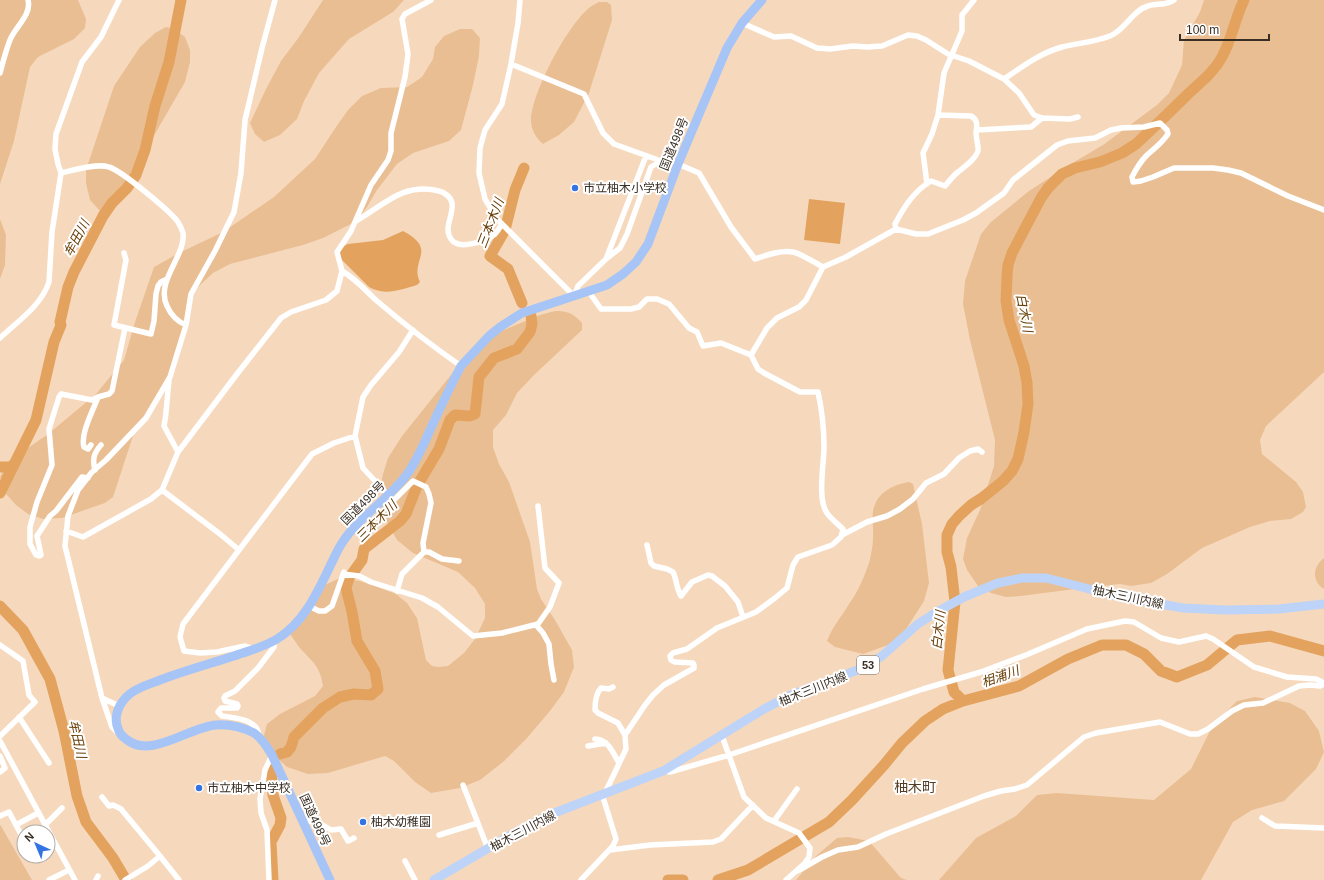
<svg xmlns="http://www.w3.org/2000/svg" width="1324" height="880" viewBox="0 0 1324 880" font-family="Arial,'Noto Sans JP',sans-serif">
<rect width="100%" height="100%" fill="#f6d9bd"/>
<!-- green -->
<path fill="#eabe93" d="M0,0H78L86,19L85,28L74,39L38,57L30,67L14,141L0,184Z
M323,0H404L393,12L349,39L319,73L304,101L297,119L280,135L264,142L255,134L250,123L266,89L281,61L299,37Z
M1204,0H1324V372L1266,426L1260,440L1262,454L1296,482L1303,492L1306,507L1303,512L1291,519L1270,521L1250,527L1202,548L1167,574L1151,583L1131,586L1120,584L1075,589L1021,596L1006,597L991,593L978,586L967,570L963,559L967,538L980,510L994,466L995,440L970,340L963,304L965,281L981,234L991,222L1029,191L1069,165L1103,145L1157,105L1169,93L1182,65L1184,40L1200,12Z
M599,2H607L611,5L612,20L589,93L574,122L559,135L543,144C536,138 531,130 531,120C532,92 567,26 589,8C592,5 596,4 599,2Z
M166,27L174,29L185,37L190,50V62L185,82L145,151L137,168L133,184L115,203L108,209L100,211L90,200L86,183V170L114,86L140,47L155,33Z
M460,29H472L480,38L479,56L473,85L461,130L449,141L413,153L397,164L377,190L367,207L357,221L323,238L303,245L230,264L213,273L197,288L187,305L179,354L175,370L134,433L113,497L105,503L62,518L43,519L28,514L16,505L6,494L0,477L7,462L47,435L96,394L124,360L135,322L154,267L181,252L223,232L274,197L315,159L336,127L348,110L362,96L381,88L407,87L422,77L433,59L435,47L444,36Z
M0,219L6,235L5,265L0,279Z
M555,311C568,311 573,313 582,323V330L534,375L517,393L506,415L493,430V447L499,464L509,482L530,542L537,589L541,599L555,620L572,650L574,667L564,692L550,711L527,738L503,762L480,780L460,788L431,793L415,782L394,761L385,756L328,773L308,774L287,767L267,749L264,735L267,724L280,714L315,696L323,686C320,665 312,662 299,647C296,643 293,638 290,634L315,593L327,584L340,578L360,581L380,588L396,594L407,603L417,618L426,660L432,666L438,667L448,666L464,653L475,639L485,618V604L475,588L458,572L413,553L397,540L383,515L381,484L383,474L388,458L402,436L467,355L499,332L540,315Z
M909,482L913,484L922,524L929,583L924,601L905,631L888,645L863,654L835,647L827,641C832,627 842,616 849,604C858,592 864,577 869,563C871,555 873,546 873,538C874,526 870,513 876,502C882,490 896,484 909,482Z
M1324,558V589C1311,581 1313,566 1324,558Z
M1255,697L1290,703L1305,711L1319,731L1324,752L1316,769L1284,801L1252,810L1233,822L1201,880H939L976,838L1016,816L1037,795L1057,793L1154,800L1191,769L1213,725L1237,701Z
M0,825L1,826L32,880H0Z
M848,837L869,841L901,878L907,880H796L816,856L837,838Z"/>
<!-- water -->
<path fill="#e3a35f" d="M809,199L845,203L840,244L804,240Z
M403,231C439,250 409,260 420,282L417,285C400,290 385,296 369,287L341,259L339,254L342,247L348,244L383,240Z"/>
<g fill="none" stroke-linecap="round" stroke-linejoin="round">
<!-- river -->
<path stroke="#e3a35f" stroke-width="11" d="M522,303L508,269L490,256L505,230L515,190L524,168
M0,467H13
M0,493L36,420L54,342L61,325L60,322L68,287L74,272L103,216L112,203L127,188L136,175L145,150L155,106L169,62L181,0
M0,606L23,630L50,679L64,731L77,796L86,822L113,858L126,880
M963,701L954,692L948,670L955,602L951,567L947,552V535L952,524L959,516L971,505L982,498L1003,481L1012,471L1018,459L1024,432L1028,404L1027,383L1024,366L1009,320L1006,301L1007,276L1008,265L1012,253L1041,198L1048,188L1062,174L1075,168L1100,162L1122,153L1136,144C1154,127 1172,110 1189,93C1201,82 1214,72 1222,57C1232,39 1235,18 1244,0
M280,754L287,752L291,747L294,737L323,708L340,697L354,694L371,695L378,689L375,671L357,641L352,612L346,588L349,578L362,560L364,549L400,521L406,514L417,486L439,449L450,420L455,415L470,416L475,414L479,377L494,358L517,349L530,332L532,324L531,316
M271,769L273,795L281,818L280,825L271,842L273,880
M668,880H683
M718,880L748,870L829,822L852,800L884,765L902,743L925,721L943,709L963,701L1019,686L1068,659L1102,645H1126L1144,654L1161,671L1177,677L1207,665L1237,640L1270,636L1324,651"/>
<!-- minor -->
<path stroke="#fff" stroke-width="5.5" d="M520,0L518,23L511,64L502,104L485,130L480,148L479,173L485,199L497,219L574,296L578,286L606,259L646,156
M742,23L774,37L791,36L817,48L830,49L853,46L867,47L882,46L908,35L917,36L926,40L948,54L969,61L1004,79L1019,93L1034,115L1042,118L1070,119L1078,117
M511,64L584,94L603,133L614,144L661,161H671L699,173L731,227L755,259C767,255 781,250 793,252C802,254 815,263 823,267
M0,73C3,62 6,50 10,40C15,27 32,15 28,0
M1004,79C1022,67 1040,53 1062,47C1078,43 1095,42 1110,36C1125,30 1133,10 1148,6C1157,3 1166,6 1174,0
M977,130L1031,127L1042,118
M61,173C74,170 97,163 109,167C122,171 170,211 178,222C180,225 182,230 183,233C186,256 155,281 167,306C171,315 176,321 186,325
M927,184L923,153L932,134L938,115L944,73L962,31V15L974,0
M356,221C384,205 403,182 439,191C444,192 451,197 452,203C454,215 443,228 451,239C459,251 486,241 495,234C498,231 500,227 502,224
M896,229L895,224C904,207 914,191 931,181L945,186C949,181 953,176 958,172C965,166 975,160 978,151C979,147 976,139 976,132C977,125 978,120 971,116L938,115
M124,253L126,260L114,325L151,334L154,321L156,294L158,286L161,282L167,279
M606,259L620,248L627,234L651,167L661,161
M342,271C356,279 366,291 377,301C404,324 432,346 461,366
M589,292L601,309H631L639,307L647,299H657L669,304L689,328L697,332L703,346L721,343L751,355L758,369L764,373L800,392H818C822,410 824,428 824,447C824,464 817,499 827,513C831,519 838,524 843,529L841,537L832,545L798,557L793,565L787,588L775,598L756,612L717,628L687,649L673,653L670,656L671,660L675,662L693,663L694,665V668L664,685L653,695L645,705L625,735L626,749L605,793
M0,338C18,321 41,306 49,282L52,232L61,173L58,164L55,149L56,134L82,62L101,37L119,0
M751,355L767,328L777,318L799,307L806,300L823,267L846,257L896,229L916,234H928L963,220L976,213L1004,193L1013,180L1057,145L1068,141L1095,138L1111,130L1121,128L1144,127L1160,123L1167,130L1168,134C1162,143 1155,148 1147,155C1141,161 1136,169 1132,177L1133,182L1141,181L1153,177L1174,168H1213L1228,170L1241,173L1288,196L1324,210
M169,381C167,396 167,411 164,426L178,452
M91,445L88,449L84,447C80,434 93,411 98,397L109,394L112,391L125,328
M95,470C92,459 94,453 101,445
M88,478L82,477L56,511L50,516L37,536L41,555L39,556L36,555L30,544V527L37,502L52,465L49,429L59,397L61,394L92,400L98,397
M162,490L220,534L239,550L183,624L180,637L184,651L200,653L217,652L245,646L254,649
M388,495L363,468L355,436L363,397L371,385L399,352L413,330
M385,498L391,500L395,499L413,481L426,487L429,494L431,503L423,543L424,552
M66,531L83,537L151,499L162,490L178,452L237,374L281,318L291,312L326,300L337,291L342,271L337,252L351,231L371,185L388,160L391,151V133L405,77L408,54L402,19L405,14L431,0
M842,535L867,522L887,516L900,509L913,499L926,483L944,474L959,458L970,451L978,449L982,452
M647,545L651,563L654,566L667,569L673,572C677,580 676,588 681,596L692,582L708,575L712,576L725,586L738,602L743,617
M239,550L312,454L334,443L355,436
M343,574L359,576L371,582L422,598L438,607L473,636L502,633L538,624L550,607L559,583L545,568L538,506
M397,591L402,574L424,552H429L442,559L459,561
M309,606L319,611H325L332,606L344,572
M536,625L543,633L549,644L551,664L554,680
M0,645L23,661L29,695L35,702L0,736
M613,687L609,689L601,688C596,693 595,703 595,710L598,713L618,723L625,735
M102,698L112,727L118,733
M119,706L102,698L65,546L68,516L78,490L92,472L106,460L146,418L170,377L186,325L191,294L215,251L234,212L241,173L245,120L262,48L275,0
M19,717L49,763
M722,736L744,797L766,818L799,833L810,848L809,857L804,864L786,880
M259,737C259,719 235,718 222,716L218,712L221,708H237L238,706L237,704L225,701L224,698L225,696L235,691L258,668L274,647V640
M595,739C608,739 613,753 619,763
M0,741L75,880
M588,746L606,743
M0,756L5,768L0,772
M665,771L670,772L729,755L923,689L981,672L1026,655L1087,629L1125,621L1134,622L1161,638L1179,642L1206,636L1213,639L1254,667L1287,677L1316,679L1324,683
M463,785L488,849
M102,797L109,806L113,805L121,809L160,856
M0,816L9,812L23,838
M1262,818L1275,826L1324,828
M774,821L797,789
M303,822L316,821L331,830L341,829L348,841L354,838
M16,825L38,813
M45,825L62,808
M439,835L478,823
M610,850L650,845L713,842L721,839L753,805
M405,861L415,880
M797,871L803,868L822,857L838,850L858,847L886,834L984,796L1001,791L1015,789L1027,785L1084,737L1096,733L1160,722L1190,734H1198L1208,729L1232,711L1244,705L1263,703L1299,686L1310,685L1320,686L1324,684
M49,880L69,870
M96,880L98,876
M125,880L148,866L160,856L179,880
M269,880L267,830L261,813L260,799L265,770L272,755
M581,880L613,846L616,839L602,794"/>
<!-- primary -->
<path stroke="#bdd3f8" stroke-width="9" d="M434,880L516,832L549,815L663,771L764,709L791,695L863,668L882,656L918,624L935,613L964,597L998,583L1022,578H1046L1121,597L1183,608L1225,610L1279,609L1324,604"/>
<!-- trunk -->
<path stroke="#a7c4f6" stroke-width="9" d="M330,880L272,755C267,747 262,738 254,733C242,727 229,724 216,725C189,727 150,760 126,739C123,737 120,734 119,731C112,717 119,702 131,693C139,687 150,684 160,680C184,671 209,664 234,656C248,651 264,647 277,639C305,622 318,591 332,562C335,556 338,549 342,543C358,518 386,501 405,477C416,463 423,446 430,430C440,408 450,387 461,366L489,336L500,327L522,313L607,285L623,274L636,262L648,244L678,164L727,48L742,23L762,0"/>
</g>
<!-- markers -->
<g fill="#3474e2" stroke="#fff" stroke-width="1.5">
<circle cx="575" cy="188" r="4"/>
<circle cx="199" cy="788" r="4"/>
<circle cx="363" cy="822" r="4"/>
</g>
<g text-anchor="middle" stroke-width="4" stroke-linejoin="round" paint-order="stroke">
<!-- shield labels -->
<rect fill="#fff" stroke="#746d65" stroke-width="1" x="857" y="656" width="22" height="18" rx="3"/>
<g font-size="11" font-weight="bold" fill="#392e23">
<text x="868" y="669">53</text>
</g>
<!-- street labels -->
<g font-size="12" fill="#392e23" stroke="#fff">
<text transform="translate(674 144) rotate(-68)" y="4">国道498号</text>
<text transform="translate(363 503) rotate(-45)" y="4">国道498号</text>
<text transform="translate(1128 597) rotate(12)" y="4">柚木三川内線</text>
<text transform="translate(813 689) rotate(-22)" y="4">柚木三川内線</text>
<text transform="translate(315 820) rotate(65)" y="4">国道498号</text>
<text transform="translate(523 831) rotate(-28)" y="4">柚木三川内線</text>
</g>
<!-- poi labels -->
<g font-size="12" fill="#392e23" stroke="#fff" text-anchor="start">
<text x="583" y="192">市立柚木小学校</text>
<text x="207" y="792">市立柚木中学校</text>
<text x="371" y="826">柚木幼稚園</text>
</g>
<!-- water labels -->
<g font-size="13" font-style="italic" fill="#683e06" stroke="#fff">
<text transform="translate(490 223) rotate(-69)" y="5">三本木川</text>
<text transform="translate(76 238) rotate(-62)" y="5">牟田川</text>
<text transform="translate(1025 313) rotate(79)" y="5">白木川</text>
<text transform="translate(376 521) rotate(-45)" y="5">三本木川</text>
<text transform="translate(938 630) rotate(-84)" y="5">白木川</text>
<text transform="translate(1000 676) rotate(-20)" y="5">相浦川</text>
<text transform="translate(78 739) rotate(77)" y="5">牟田川</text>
</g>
<!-- quarter labels -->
<g font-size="14" fill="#543d25" stroke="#fff">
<text x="915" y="792">柚木町</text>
</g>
</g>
<!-- north arrow -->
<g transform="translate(36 844) rotate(316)"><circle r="19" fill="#ffffff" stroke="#b0aba7"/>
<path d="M0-3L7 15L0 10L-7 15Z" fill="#3474e2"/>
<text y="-6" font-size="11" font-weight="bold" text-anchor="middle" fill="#392e23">N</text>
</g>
<!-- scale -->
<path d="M1180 34v6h89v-6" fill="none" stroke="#392e23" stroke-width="2"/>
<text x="1186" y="34" font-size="12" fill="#392e23" stroke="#ffffff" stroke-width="3" paint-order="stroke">100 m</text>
</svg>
